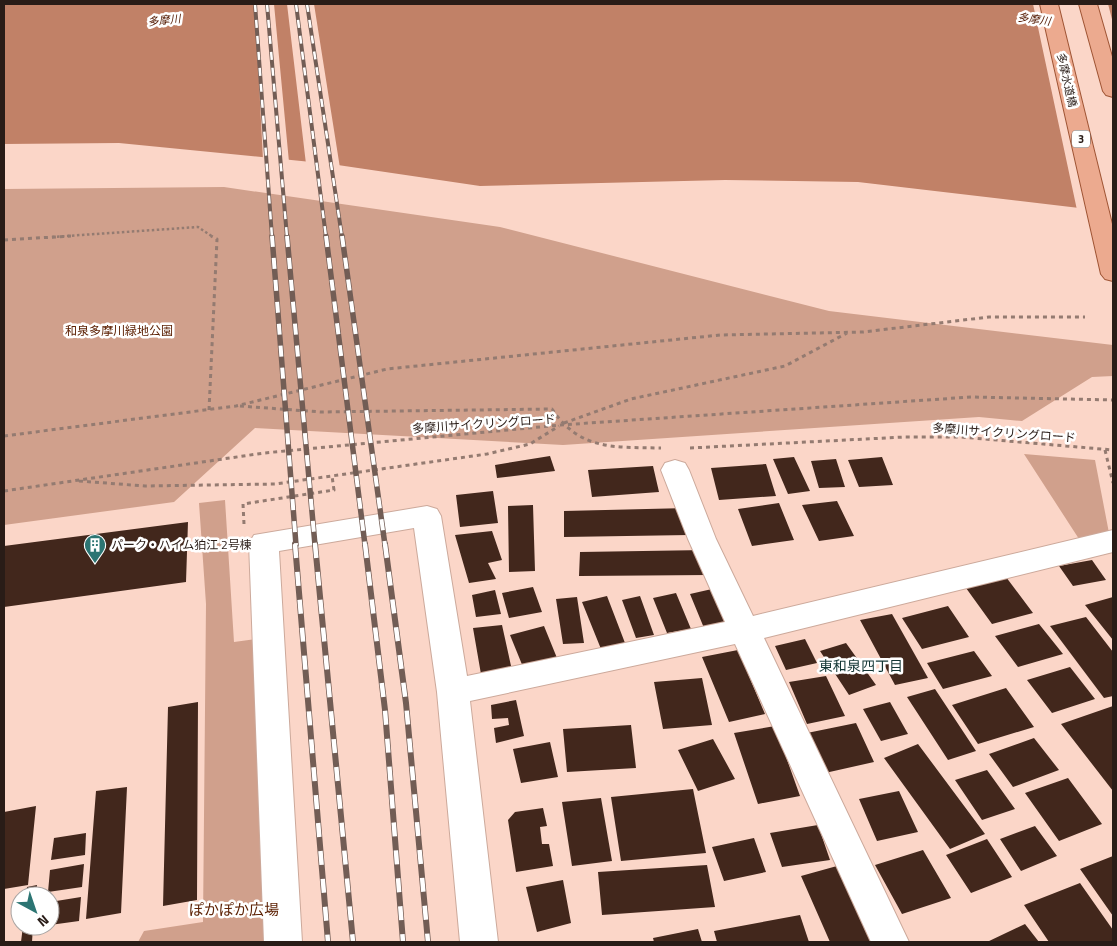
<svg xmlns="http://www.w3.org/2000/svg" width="1117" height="946" viewBox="0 0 1117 946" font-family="'Titillium Web','Noto Sans JP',sans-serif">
<rect width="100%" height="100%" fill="#fbd6c8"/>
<!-- green -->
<path fill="#d0a08c" d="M224,187L500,227L829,311L1113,345V376L1092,377L1022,421L979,417L563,445L255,428L174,502L4,525V189Z
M1024,454L1095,460L1109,533L1079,539Z
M225,500L234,642L256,639L267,942H138L144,931L203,922L206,604L199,503Z"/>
<!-- water -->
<path fill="#c18167" d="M4,4H1113V212L858,182L725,180L480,186L331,164L119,143L4,144Z"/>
<!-- pier -->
<path fill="#fbd6c8" d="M255,4H274L289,162L263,160Z
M287,4H314L340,168L306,164Z
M1033,4H1108L1113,23V214L1077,210Z"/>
<!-- building -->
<path fill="#42271c" d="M550,456L555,471L497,478L495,465Z
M794,457L810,491L788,494L773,459Z
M882,457L893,485L859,487L848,460Z
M836,459L845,487L819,488L811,461Z
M766,464L776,496L719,500L711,468Z
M653,466L659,492L592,497L588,470Z
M493,491L498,523L460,527L456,495Z
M837,501L854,536L819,541L802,505Z
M779,503L794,540L752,546L738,509Z
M533,505L535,571L509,572L508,506Z
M688,508L689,535L564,537V511Z
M188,522L186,582L4,607V546Z
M492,531L502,560L488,563L496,579L469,583L455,535Z
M706,550L708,575L579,576L580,552Z
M1092,560L1106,580L1073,586L1059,566Z
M1006,577L1033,613L992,624L966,588Z
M533,587L542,612L509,618L502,593Z
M712,589L727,623L704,628L690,594Z
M495,590L501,614L476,617L472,595Z
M676,593L691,629L667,633L653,598Z
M607,596L625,643L601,649L582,602Z
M640,596L654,635L636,638L622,600Z
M577,597L584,643L563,644L556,599Z
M1113,597V640L1085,605Z
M948,606L969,637L922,649L902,618Z
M892,614L928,678L895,685L860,620Z
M1086,617L1113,652V696L1104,698L1050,626Z
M1039,624L1063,654L1018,667L995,636Z
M502,625L513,675L482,680L473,628Z
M544,626L557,658L523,667L510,635Z
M805,639L817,663L786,670L775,646Z
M846,643L876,685L849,695L820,651Z
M738,650L765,714L729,722L702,657Z
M974,651L992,676L943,689L927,663Z
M1070,667L1095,699L1052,713L1027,680Z
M826,676L845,716L807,724L789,682Z
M702,678L712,725L663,729L654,682Z
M1006,688L1034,727L978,744L952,705Z
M935,689L976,751L948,760L907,697Z
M516,700L524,736L496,743L494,728L509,725L508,718L492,719L491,705Z
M198,702L197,900L163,906L168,707Z
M890,702L908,734L881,741L863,709Z
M1113,706V791L1061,724Z
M856,723L874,762L825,773L807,733Z
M631,725L636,768L567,772L563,729Z
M775,726L800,796L758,804L734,733Z
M1034,738L1059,770L1013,787L989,754Z
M713,739L735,779L698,791L678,750Z
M550,742L558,777L521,783L513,749Z
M918,744L985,834L950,849L884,758Z
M987,770L1015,809L982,820L955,780Z
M1068,778L1102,824L1059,841L1025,793Z
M127,787L121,913L86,919L96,791Z
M693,789L706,853L621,861L611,797Z
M899,791L918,832L877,841L859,799Z
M601,798L612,861L572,866L562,802Z
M36,806L28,885L4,889V812Z
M543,808L547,826L540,827L542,844H549L553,866L516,872L508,820L515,812Z
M818,825L830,860L782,867L770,833Z
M1035,826L1057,856L1021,871L1000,839Z
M86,833L85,855L51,860L54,838Z
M754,838L766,872L724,881L712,847Z
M987,839L1012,877L971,893L946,855Z
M923,850L951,898L902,914L875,865Z
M1113,856V916L1080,869Z
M84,864L82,887L48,892L50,870Z
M707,865L715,907L602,915L598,872Z
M837,866L873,942H830L801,876Z
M563,880L571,923L537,932L526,887Z
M1080,883L1113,930V942H1049L1024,905Z
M37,885L36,896H26L27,887Z
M81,897L79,921L50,925V902Z
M800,915L809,942H717L714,931Z
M1025,924L1039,942H987Z
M23,926H33L32,942H21Z
M698,929L702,942H654L653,938Z"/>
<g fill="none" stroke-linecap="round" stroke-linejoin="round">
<!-- minor casing -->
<g stroke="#cca99b" stroke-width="2">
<path id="minor" d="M675,460L685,463L689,470L716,539L753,616L1113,530V552L764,638L909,942H871L735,644L470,701L498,942H460L437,692L414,528L279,551L302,942H264L249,543L254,535L427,506L437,509L441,516L467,676L725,622L688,539L661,470L665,463Z"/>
</g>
<!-- primary casing -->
<g stroke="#9f5434" stroke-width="2">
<path id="primary" d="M1040,4H1058L1113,228V281L1105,279L1101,274Z
M1079,4H1097L1113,60V97L1106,95L1103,91Z"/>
</g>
<!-- path-far1 -->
<path stroke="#947b71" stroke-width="2.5" stroke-dasharray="2.5 2.5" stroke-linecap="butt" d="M52,237L198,227L213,237"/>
<!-- path -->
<path stroke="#947b71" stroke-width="3" stroke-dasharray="4 4" stroke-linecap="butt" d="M4,240L71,236
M240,406L321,412L552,409C580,451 615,447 661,448
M209,410L217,239L211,236
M564,423L631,399L785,366L847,333
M4,436L236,406L387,369L720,335L863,332L989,317H1085
M690,448L905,437H961L1113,450
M1105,450L1113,483
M79,481L145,486L275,484L487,454L530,444L559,426
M4,491L264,453L560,425L971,397L1113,400
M244,524L243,504L334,490L332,476"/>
<!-- minor -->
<use href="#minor" fill="#fff" fill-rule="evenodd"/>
<!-- primary -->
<use href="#primary" fill="#ecaa8f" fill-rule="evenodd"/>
<!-- rail-far2 casing -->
<g stroke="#725d55" stroke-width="4">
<path id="rail-far2" d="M255,4L272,237
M267,4L287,237
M296,4L326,237
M307,4L342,237"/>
</g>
<!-- rail-far1 casing -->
<g stroke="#725d55" stroke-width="5.5">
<path id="rail-far1" d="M272,236L296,545
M287,236L315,545
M326,236L365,545
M342,236L385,545"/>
</g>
<!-- rail casing -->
<g stroke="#725d55" stroke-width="6">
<path id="rail" d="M295,544L328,942
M315,544L353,942
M365,544L385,710L403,942
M385,544L406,703L428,942"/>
</g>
<!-- rail-far2 -->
<use href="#rail-far2" stroke="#fff" stroke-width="2.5" stroke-dasharray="8" stroke-linecap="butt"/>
<!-- rail-far1 -->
<use href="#rail-far1" stroke="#fff" stroke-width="4" stroke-dasharray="11" stroke-linecap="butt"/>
<!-- rail -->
<use href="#rail" stroke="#fff" stroke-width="4.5" stroke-dasharray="14" stroke-linecap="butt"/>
</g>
<!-- icons -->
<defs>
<g id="building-pin" transform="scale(1.125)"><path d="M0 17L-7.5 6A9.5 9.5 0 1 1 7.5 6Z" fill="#2c7573" stroke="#fff"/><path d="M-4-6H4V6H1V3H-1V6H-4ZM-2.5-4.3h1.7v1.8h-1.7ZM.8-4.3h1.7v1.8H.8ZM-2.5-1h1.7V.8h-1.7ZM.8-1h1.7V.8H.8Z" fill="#fff"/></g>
</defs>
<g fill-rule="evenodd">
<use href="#building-pin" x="95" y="545"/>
</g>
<g text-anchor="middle" stroke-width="5" stroke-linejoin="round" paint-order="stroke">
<!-- far-water labels -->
<g font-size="11" font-style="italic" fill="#531900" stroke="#fff">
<text transform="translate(1034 19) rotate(8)" y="4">多摩川</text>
<text transform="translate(164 20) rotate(-6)" y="4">多摩川</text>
</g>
<!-- far-street labels -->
<g font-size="11" fill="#291c17" stroke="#fff">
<text transform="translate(1067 80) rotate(77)" y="4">多摩水道橋</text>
</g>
<!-- shield labels -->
<rect fill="#fff" stroke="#69605d" stroke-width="1" x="1072" y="130.5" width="18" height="17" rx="4"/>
<g font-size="11" font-weight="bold" fill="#291c17">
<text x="1081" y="143">3</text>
</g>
<!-- park labels -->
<g font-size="12" fill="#5d2205" stroke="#fff">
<text x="119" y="335">和泉多摩川緑地公園</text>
</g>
<!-- street labels -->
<g font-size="12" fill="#291c17" stroke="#fff">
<text transform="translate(484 424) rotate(-4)" y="4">多摩川サイクリングロード</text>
<text transform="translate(1004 433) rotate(4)" y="4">多摩川サイクリングロード</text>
</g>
<!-- poi labels -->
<g font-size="12" fill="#291c17" stroke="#fff" text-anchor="start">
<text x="111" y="549">パーク・ハイム狛江 2号棟</text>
</g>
<!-- neighbourhood labels -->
<g font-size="14" fill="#133635" stroke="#fff">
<text x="861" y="671">東和泉四丁目</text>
</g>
<!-- near-park labels -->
<g font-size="15" fill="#5d2205" stroke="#fff">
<text x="234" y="915">ぽかぽか広場</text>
</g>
</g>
<!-- border -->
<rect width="1117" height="946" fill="none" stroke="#291c17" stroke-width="10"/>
<!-- north arrow -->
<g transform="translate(35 911) rotate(140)"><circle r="24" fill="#ffffff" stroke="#a9a4a2"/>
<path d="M0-4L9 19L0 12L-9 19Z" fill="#2c7573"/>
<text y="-8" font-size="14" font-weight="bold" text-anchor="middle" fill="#291c17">N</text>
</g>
</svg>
